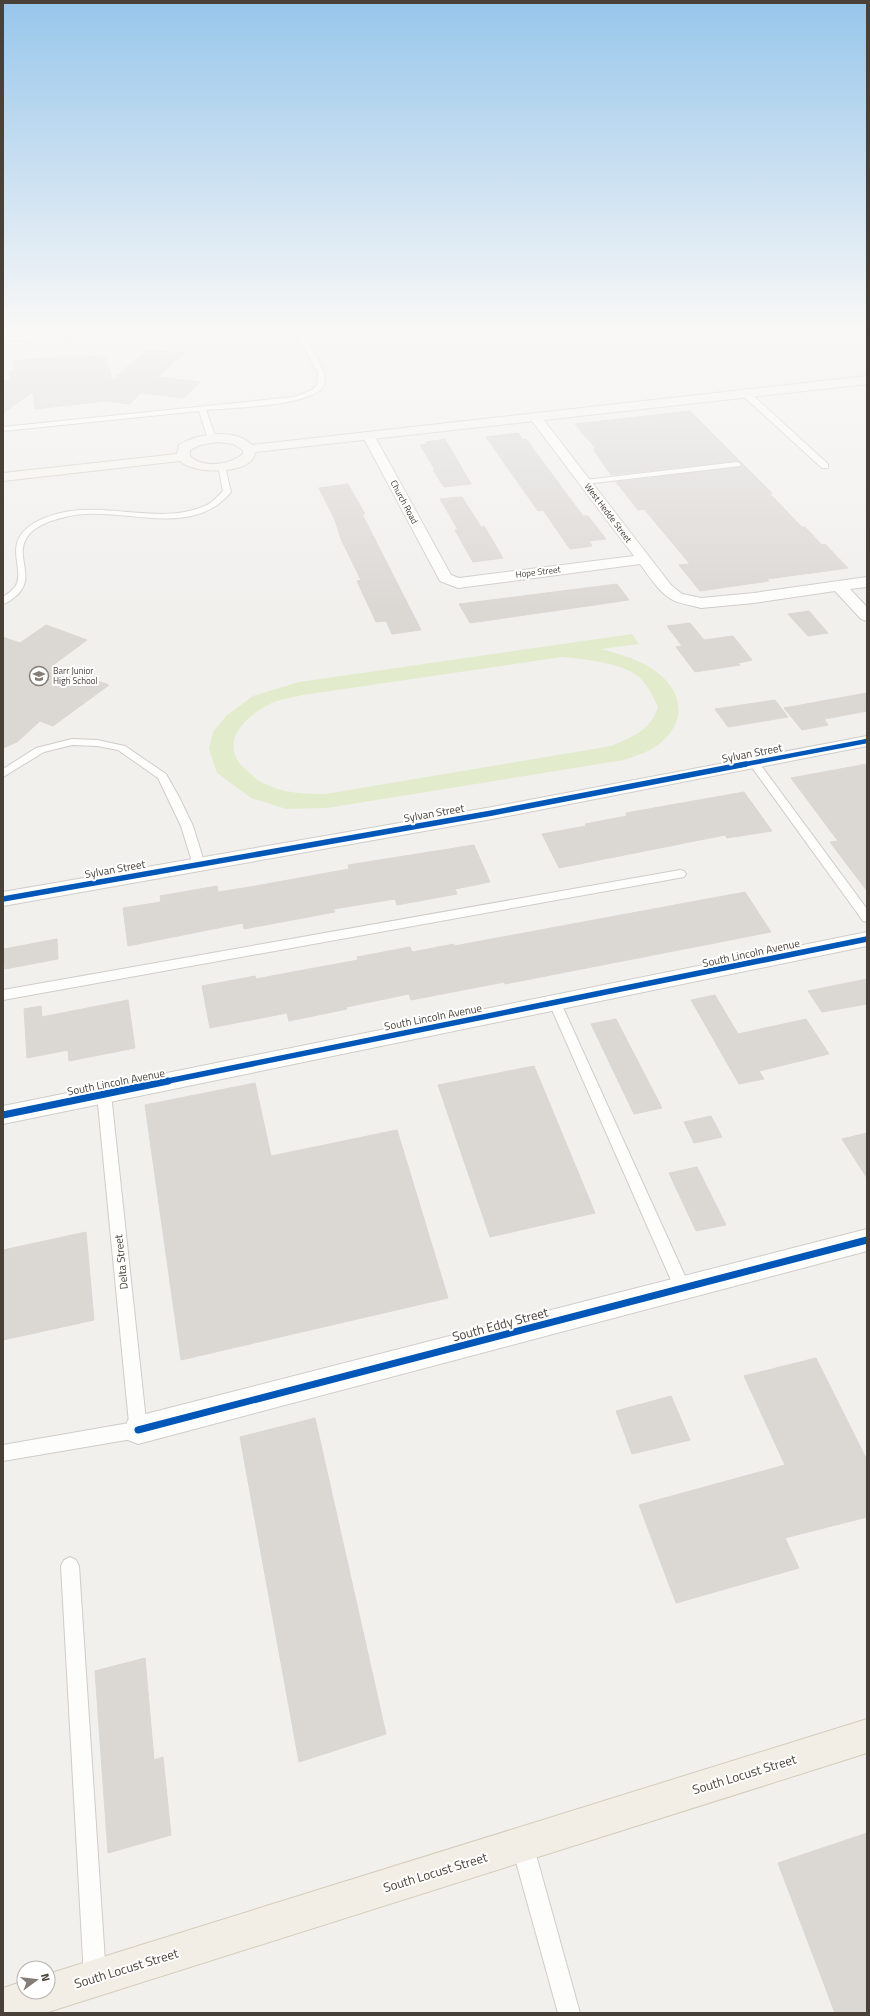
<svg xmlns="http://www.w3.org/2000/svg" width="870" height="2016" viewBox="0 0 870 2016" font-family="'Titillium Web',sans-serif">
<rect width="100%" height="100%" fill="#f2f0ed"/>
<!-- green -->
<path fill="#e2eccd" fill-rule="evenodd" d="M632,634L639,644L601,649C615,653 630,657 642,663C679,681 694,717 658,745C649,752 635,756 624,760L327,808L286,809L251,798L217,773L209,749L213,732L227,715L253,696L299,682ZM562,657C584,659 627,663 642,680C649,688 653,697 658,707C650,731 634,736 611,746L325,794C304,794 283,793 263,783C258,781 254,777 251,774C217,749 238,721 268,705C278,699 292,698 303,695Z"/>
<!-- building -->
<path fill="#dbd8d4" stroke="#dbd7d3" d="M147,350L184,353L158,377L200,382L184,398L141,393L130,404L107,401L35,409L33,392L3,413V381L10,380L9,371L14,370L13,361L78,355V357H83L102,356V358H106L112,380Z
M690,411L772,493L770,494L802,527H805L822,545L825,544L848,568L767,579L769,581L700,591L679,565L690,564L644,509L638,510L616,482L740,467L742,464L737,461L611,475L593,449H596L575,424Z
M518,433L523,440L526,439L583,516H588L606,539L589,541L592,546L570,549L543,510L538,511L486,437Z
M445,439L456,458L471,484L444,487L433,470H435L420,445L427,444L426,442Z
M348,484L365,514H362L421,630L392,634L386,621L376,622L357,581L361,580L341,539L335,520L319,488Z
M462,497L481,527L484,526L503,558L473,562L455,530H458L440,499Z
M617,584L629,600L470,623L459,604Z
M809,611L828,633L808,636L788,614Z
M690,623L704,640L733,636L752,660L738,663L740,665L695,672L676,647L682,646L667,626Z
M46,625L87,640L53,665L109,685L53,726L40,721L17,742L3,748V637L20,643Z
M867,693V711L824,719L828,725L802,730L784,708Z
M775,700L788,717L728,727L715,709Z
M867,764V891L830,842L838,841L791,778Z
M744,792L772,831L727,838L725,835L559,868L542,834L586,826L585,824L627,816L626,813Z
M474,845L490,882L455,889L457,894L397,905L395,899L333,909L335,912L244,929L243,923L128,946L123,908L161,902L160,896L217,886L218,892L250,887L349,869L348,865Z
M745,892L771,932L505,984L504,982L411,1000L409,994L346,1007L347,1009L289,1021L287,1013L210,1028L202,986L255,976L256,979L293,972L358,960L357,957L410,947L412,952L454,944V946Z
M57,939L58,959L5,969L4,949Z
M867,979V1004L822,1012L808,991Z
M715,995L738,1034L806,1019L829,1054L759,1071L764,1079L739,1084L691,1000Z
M128,1000L135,1048L69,1061L68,1050L27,1058L24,1009L41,1006L42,1017Z
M616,1019L662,1108L634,1114L591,1024Z
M534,1066L595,1213L490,1237L438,1085Z
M255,1083L271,1156L397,1130L448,1298L181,1360L145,1105Z
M711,1116L722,1137L694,1143L684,1122Z
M867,1133V1178L842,1139Z
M697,1167L726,1225L696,1231L669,1173Z
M86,1232L94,1320L3,1340V1250Z
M816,1358L867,1460V1517L785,1538L799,1568L676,1603L639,1505L785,1465L744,1376Z
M671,1396L690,1440L632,1454L616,1411Z
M315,1418L386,1734L299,1762L240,1437Z
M145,1658L154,1760L163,1757L171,1835L108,1853L95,1671Z
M867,1833V2013H835L778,1863Z"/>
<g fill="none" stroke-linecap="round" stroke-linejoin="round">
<!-- lane casing -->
<g stroke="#cfccc9" stroke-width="2">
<path id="lane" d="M212,327H230L227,329L179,334H93L3,342V338L93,330H179Z
M283,327C306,324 316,356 324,373C325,378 326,383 322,388C307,406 231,408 206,410L216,439L215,441L208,439L199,411L3,431V427L294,397L312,390L317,385L318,373L298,336Z
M742,391H748L828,464V468H822L742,395Z
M737,462L741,464L740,466L585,484L581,482L585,480Z
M218,465L225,467L231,492C190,542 118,503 65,517C52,520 33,526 26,539C15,558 37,578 16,596C12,599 8,603 3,604V597C7,594 12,591 15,587C27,569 0,544 34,523C92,491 153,530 207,505C213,502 218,496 223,491Z
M72,739L97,740L125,746L166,774L179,797L193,826L205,865L203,868L199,869L193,865L181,826L158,778L118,750L97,746L72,745L44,752L3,777V769L36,748Z
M753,759L757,760L867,909V922L863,921L748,762Z
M680,870L684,871L686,874L684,877L3,1000V990Z
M555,998L560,1000L561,1003L690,1287L688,1292L682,1294L676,1292L674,1287L549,1003L550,1000Z
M104,1089L109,1090L111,1094L147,1430L144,1436L138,1438L3,1461V1445L129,1423L97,1094L99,1090Z
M70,1557L76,1560L79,1566L106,1977L103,1985L95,1988L87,1985L84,1977L61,1566L64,1560Z
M522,1833L529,1837L533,1844L580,2013H558L511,1844L515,1837Z"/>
</g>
<!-- street casing -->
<g stroke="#cfccc9" stroke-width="2">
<path id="street" d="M535,413L539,414L671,585L682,594L701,598L754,593L867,577V587L850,589L867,607V621L861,619L835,591L754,603L701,608C692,605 679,604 671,599C658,591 649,576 640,564L458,588L440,581L362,435L364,432H372L374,435L451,575L459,578L634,556L529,417Z
M867,736V746L492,819L3,906V892L492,807Z
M867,932V946L3,1124V1106Z
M867,1229V1251L138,1444L128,1440L124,1430L128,1420L138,1416Z"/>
</g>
<!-- secondary casing -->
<g stroke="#d2cdc4" stroke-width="2">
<path id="secondary" d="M867,376V384L255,452C254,475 194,475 180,461L3,481V473L177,454L179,445C198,433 235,428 252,445ZM218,442L233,444L243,450V454C229,465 203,469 190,456V450L200,445Z"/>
</g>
<!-- primary casing -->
<g stroke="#d5cbba" stroke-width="2">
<path id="primary" d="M867,1719V1753L45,2013H3V1988L24,1981V1992H48V1974Z"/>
</g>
<!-- lane -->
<use href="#lane" fill="#fdfdfc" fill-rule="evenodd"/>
<!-- street -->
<use href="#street" fill="#fdfdfc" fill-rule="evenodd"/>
<!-- secondary -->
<use href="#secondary" fill="#f7f5f0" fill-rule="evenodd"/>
<!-- primary -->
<use href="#primary" fill="#f2ede5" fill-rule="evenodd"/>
<!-- cycleway-far2 casing -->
<g stroke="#fff" stroke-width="6">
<path id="cycleway-far2" d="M741,765L867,741"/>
</g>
<!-- cycleway-far1 casing -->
<g stroke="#fff" stroke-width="8">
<path id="cycleway-far1" d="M3,899L492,813L746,764
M163,1082L867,939"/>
</g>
<!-- cycleway casing -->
<g stroke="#fff" stroke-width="10">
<path id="cycleway" d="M3,1115L168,1081
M138,1430L867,1240"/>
</g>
<!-- cycleway-far2 -->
<use href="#cycleway-far2" stroke="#0057b8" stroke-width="4.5"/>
<!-- cycleway-far1 -->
<use href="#cycleway-far1" stroke="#0057b8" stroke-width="5.5"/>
<!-- cycleway -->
<use href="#cycleway" stroke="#0057b8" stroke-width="7"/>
</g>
<!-- sky -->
<linearGradient id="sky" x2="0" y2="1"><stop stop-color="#97c6eb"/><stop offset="0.54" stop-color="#f9f8f7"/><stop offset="1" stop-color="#f9f8f7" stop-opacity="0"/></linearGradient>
<rect width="870" height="609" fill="url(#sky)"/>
<!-- icons -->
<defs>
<g id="school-ring" transform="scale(1)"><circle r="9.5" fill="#fff" stroke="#847e77" stroke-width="1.5"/><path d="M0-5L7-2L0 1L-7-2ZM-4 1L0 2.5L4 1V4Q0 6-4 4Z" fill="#847e77"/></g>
</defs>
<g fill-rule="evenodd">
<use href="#school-ring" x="39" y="676"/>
</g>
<g text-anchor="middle" stroke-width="4" stroke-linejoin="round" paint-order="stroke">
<!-- far-street labels -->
<g font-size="9" fill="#494138" stroke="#fff">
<text transform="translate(404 502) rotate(62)" y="3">Church Road</text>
<text transform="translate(608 513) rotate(53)" y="3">West Hedde Street</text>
<text transform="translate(538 572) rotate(-7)" y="3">Hope Street</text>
</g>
<!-- far-poi labels -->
<g font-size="9" fill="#494138" stroke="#fff" text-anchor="start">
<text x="53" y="674">Barr Junior<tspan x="53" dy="10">High School</tspan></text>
</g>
<!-- street labels -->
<g font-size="11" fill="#494138" stroke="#fff">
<text transform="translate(752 753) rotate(-11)" y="4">Sylvan Street</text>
<text transform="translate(434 813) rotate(-10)" y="4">Sylvan Street</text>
<text transform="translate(115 869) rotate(-10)" y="4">Sylvan Street</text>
<text transform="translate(751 953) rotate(-12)" y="4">South Lincoln Avenue</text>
<text transform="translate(433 1017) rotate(-11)" y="4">South Lincoln Avenue</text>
<text transform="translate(116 1082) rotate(-11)" y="4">South Lincoln Avenue</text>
<text transform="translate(121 1262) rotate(-96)" y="4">Delta Street</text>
</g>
<!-- near-street labels -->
<g font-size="13" fill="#494138" stroke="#fff">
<text transform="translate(500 1324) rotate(-15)" y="5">South Eddy Street</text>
<text transform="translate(744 1774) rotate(-17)" y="5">South Locust Street</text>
<text transform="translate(435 1872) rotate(-17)" y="5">South Locust Street</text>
<text transform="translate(126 1968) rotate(-17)" y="5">South Locust Street</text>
</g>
</g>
<!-- border -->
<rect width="870" height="2016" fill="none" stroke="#494138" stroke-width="8"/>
<!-- north arrow -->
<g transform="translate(36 1980) rotate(75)"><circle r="19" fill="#ffffff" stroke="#b6b3af"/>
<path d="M0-3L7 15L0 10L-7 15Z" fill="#847e77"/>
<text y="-6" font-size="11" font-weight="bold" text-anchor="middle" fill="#494138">N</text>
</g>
</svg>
